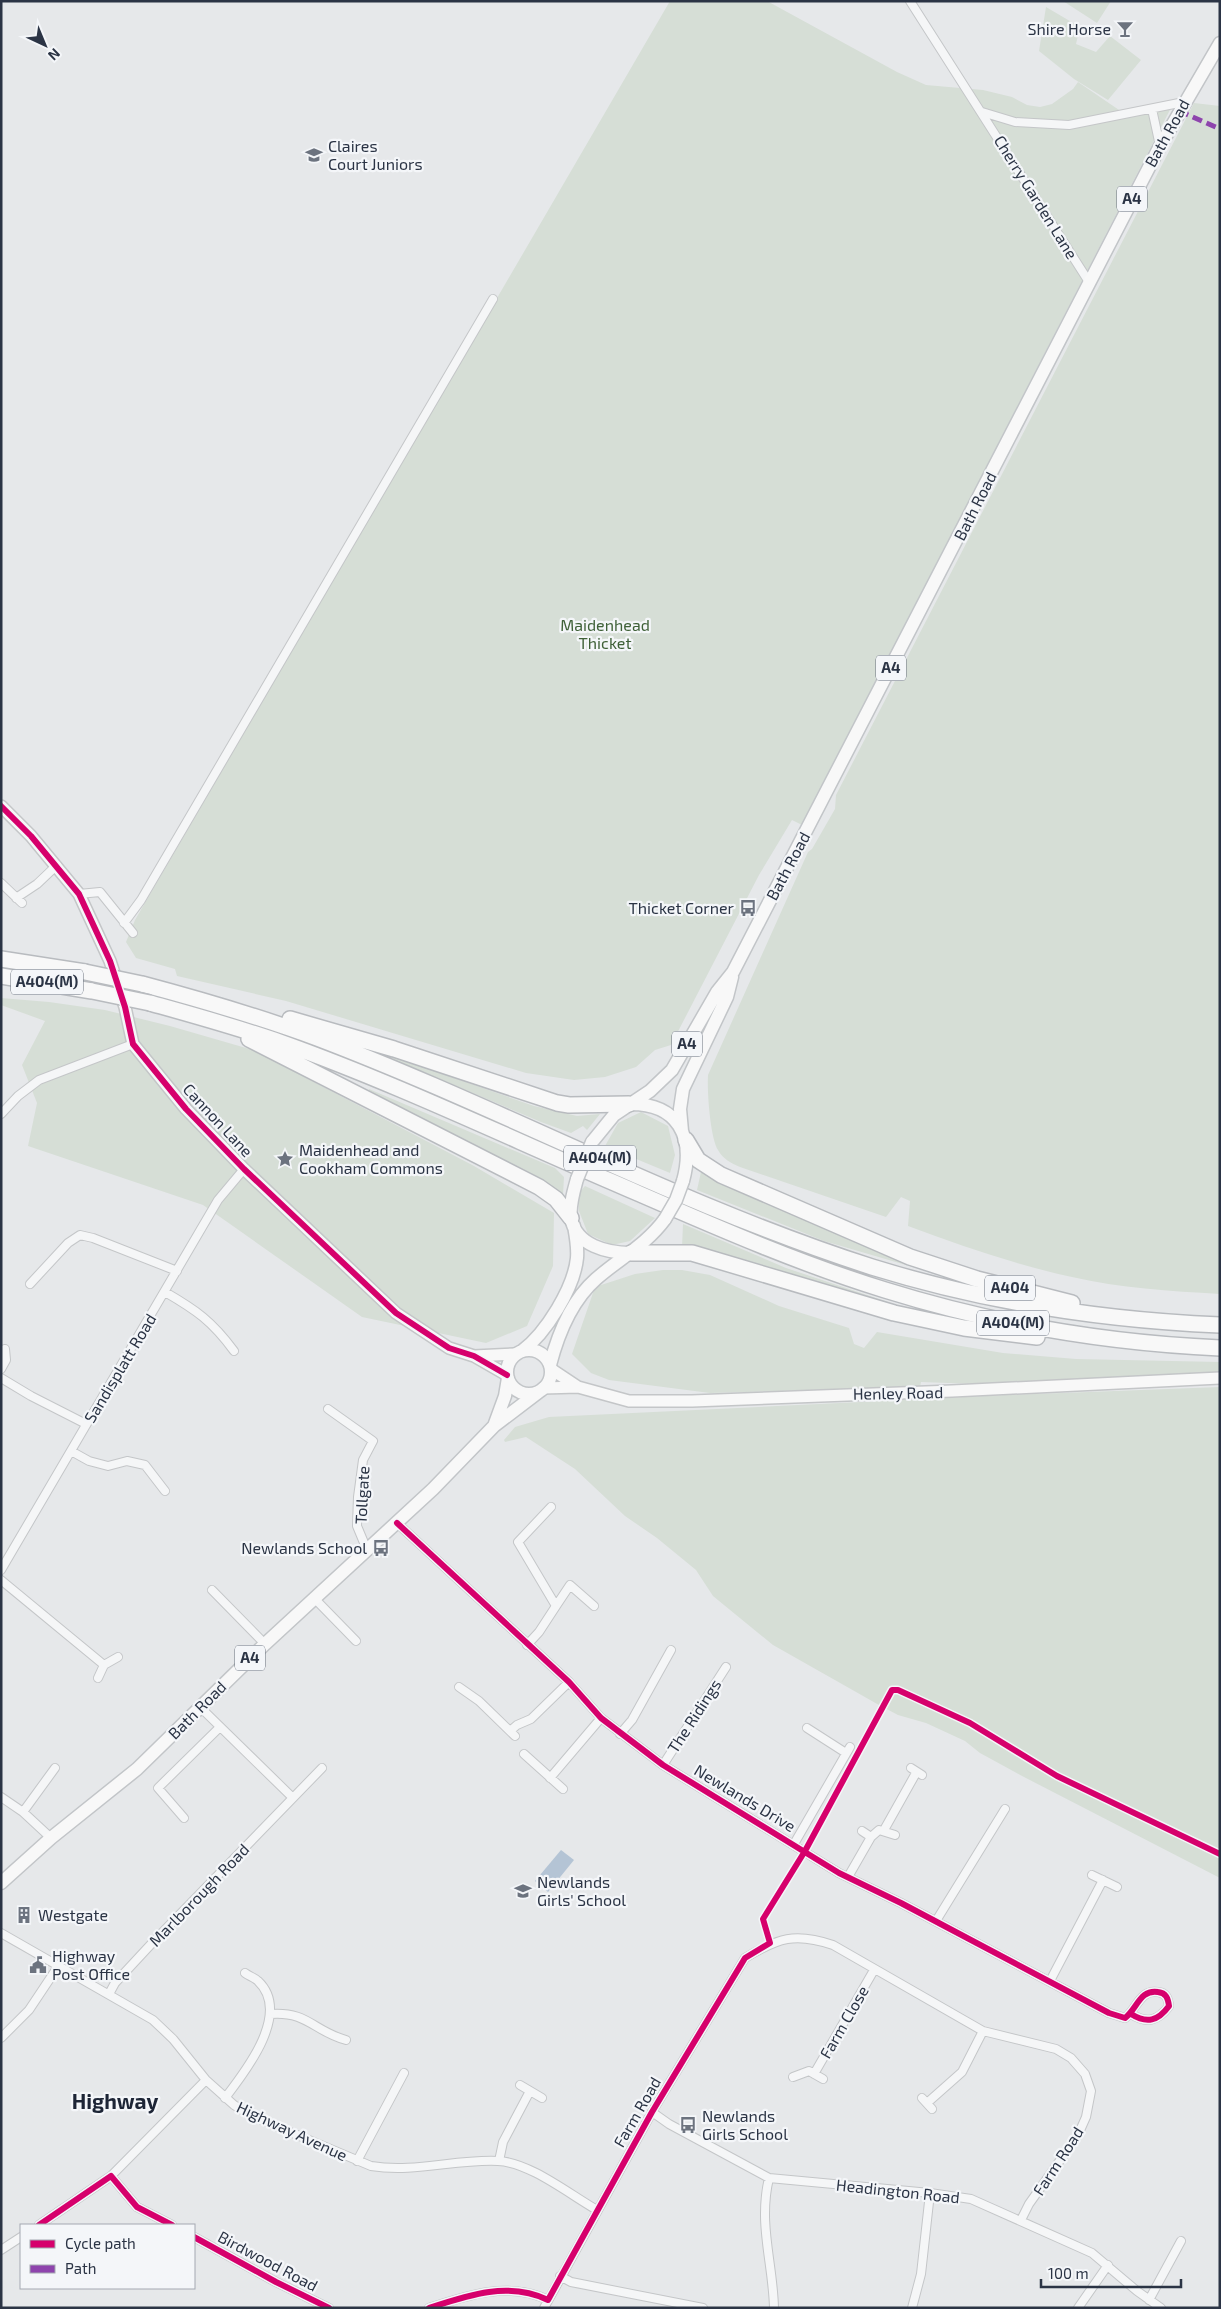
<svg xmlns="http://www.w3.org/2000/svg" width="1221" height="2309" viewBox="0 0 1221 2309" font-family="'Exo 2',sans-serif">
<rect width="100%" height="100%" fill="#e6e8ea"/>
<!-- green -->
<path fill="#d6ded6" d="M670,1H767L897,72L926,85L983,90L1012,97L1027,105L1040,107L1052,104L1073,89L1078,82L1122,112L1174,102L802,825L792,820L759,875L671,1045L655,1050L636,1067L605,1077L574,1080L526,1073L286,1001L177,976L175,969L136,958L126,942L135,920Z
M1063,1H1111L1097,23Z
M1046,7L1080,27L1076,44L1096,52L1110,36L1141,60L1108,100L1074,79L1039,51Z
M1194,103L1220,106V1294C1170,1291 1120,1288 1072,1277C1016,1265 962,1246 908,1226L910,1201L901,1197L886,1217L740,1167C731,1163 723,1159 718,1150C710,1137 707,1091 708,1075L808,852L812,849L835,809L836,795Z
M1,998L49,1002L105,1010L170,1026L253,1050L474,1166L554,1213L553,1266L527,1326L486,1343L362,1317L203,1205L28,1146L37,1103L22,1065L45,1021L1,1005Z
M388,1055L534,1106L577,1116L600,1114L587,1130L583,1126L571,1133L541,1122L388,1057Z
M369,1089L555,1168L564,1177L563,1195L528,1174L368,1092Z
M641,1112L668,1126L675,1155L670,1173L605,1146L618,1123Z
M701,1172L809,1222L964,1282L824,1241L697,1190Z
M585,1186L655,1218L630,1241L612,1245L588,1234L579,1211L578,1194Z
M683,1224L786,1268L921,1313L682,1247Z
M663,1270H682L710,1275L779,1306L849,1328L854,1344L864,1348L877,1332L1003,1353L1076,1359L1220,1362V1373L977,1384L921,1382L920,1387L710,1393L609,1380L591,1373L572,1354L595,1287L635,1274Z
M1220,1387V1878L1024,1777L980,1753L965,1741L926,1723L898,1715L879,1705L773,1645L713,1596L696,1570L657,1538L625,1516L575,1469L526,1437L505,1442L504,1440L515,1427L549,1417L1006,1395Z"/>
<!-- water -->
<path fill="#b4c4d5" d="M561,1850L574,1860L548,1892L535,1881Z"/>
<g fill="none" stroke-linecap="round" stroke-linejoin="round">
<!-- street casing -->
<g stroke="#c4c6c8" stroke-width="10">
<path id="street" d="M910,1L1089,282
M1152,109L1160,146
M982,112L1015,122L1069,125L1184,102
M1,883L22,903
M79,894L100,892L133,933
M16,898L37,884L57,865
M124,923L141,900L493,299
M1,1114L18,1096L39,1080L133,1044
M30,1284L68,1243L80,1235L93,1238L177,1271
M165,1292C196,1310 212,1321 234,1351
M1,1369L6,1360L5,1349
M1,1378L31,1396L86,1424
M328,1409L373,1441L363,1460L358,1497L357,1526L367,1550
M71,1451L89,1461L108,1466L127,1461L145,1465L165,1491
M397,1523L569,1682L601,1718L663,1765L839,1873L901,1903L1109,2013L1125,2018C1137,2009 1140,1989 1158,1992C1166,1993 1168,1998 1169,2006C1158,2021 1147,2024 1131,2014
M1,1570L218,1200L244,1169
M1,1580L104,1665
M212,1590L265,1644
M315,1599L356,1641
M556,1606L570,1585L594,1606
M527,1645L539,1632L556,1606L518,1542L551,1507
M98,1678L104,1665L118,1657
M459,1687L479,1701L515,1736
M200,1707L293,1798
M807,1728L846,1753
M510,1731L517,1725L531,1719L569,1682
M620,1734L632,1720L671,1650
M524,1754L563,1789
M663,1765L726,1667
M911,1768L922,1775
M550,1778L601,1718
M1,1797L23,1812L51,1838
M23,1812L55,1768
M184,1818L158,1788L219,1728
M884,1830L916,1773
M862,1831L871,1837
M794,1844L850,1747
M1092,1875L1117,1887
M848,1877L871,1837L879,1830L895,1835
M936,1921L1005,1809
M1,1933L153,2020L173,2039L206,2080L234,2105L252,2116L371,2166C415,2173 455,2159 498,2161C529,2162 569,2194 597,2210
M1050,1981L1103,1880
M109,1994L115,1983L154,1941L322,1768
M270,2014C308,2011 313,2031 346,2040
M1,2038L29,2010L59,1965
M814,2074L874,1970
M793,2077L809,2071L823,2079
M520,2085L542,2098
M225,2098C245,2072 292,2013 258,1981C255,1978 249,1976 245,1973
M922,2098L932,2109
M927,2103L962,2072L983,2031
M652,2112L669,2124L769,2178L930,2193L971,2199L1092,2253L1137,2291L1161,2308
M357,2161L404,2073
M499,2161L503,2142L530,2091
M111,2176L137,2207L172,2225
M769,2178C758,2224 773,2263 774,2308
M39,2225L111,2176L206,2080
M194,2237L276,2282L329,2308
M1,2250L21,2237
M560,2276L571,2282L703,2308
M1149,2300L1181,2241
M429,2308C468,2295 509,2281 548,2300
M544,2308L652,2112L745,1958C778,1938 795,1932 833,1945L983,2031L1056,2049L1071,2058L1085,2074L1091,2091L1086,2117L1078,2135L1029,2204L1021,2220
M912,2308L921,2274L930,2193
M1078,2308L1108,2265"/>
</g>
<!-- secondary casing -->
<g stroke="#c4c6c8" stroke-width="14">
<path id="secondary" d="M1,806L31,836L79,894L110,961L125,1007L133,1044L186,1109L244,1169L396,1313L449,1348L474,1356L507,1375
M474,1356L515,1354
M551,1369L578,1387L629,1401H692L952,1391L1220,1378
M543,1388L578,1387"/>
</g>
<!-- primary casing -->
<g stroke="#c2c5c8" stroke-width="15">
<path id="primary" d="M629,1104C678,1103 695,1137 683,1181
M682,1131L680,1109L683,1089L727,997L732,977
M592,1142L614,1115L650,1091L672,1070L717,992L733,972L1160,146L1220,43
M577,1179C574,1190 569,1206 571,1218C576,1246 608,1253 631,1253
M507 1372a22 22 0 1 1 44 0a22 22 0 1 1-44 0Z
M522,1351C546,1333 574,1288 577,1258C578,1247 576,1237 574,1226
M550,1365C558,1334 571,1301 596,1279C620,1258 646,1245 665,1219
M494,1426L505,1396L508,1378
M1,1883L51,1838L137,1769L265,1644L433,1489L494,1426L540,1391"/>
</g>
<!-- highway casing -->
<g stroke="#b8bbbf" stroke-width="18">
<path id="highway" d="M1,959L85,972
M1,976L92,991
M142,984C202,1000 260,1017 317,1038C504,1109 681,1206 872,1267C985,1302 1101,1320 1220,1325
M150,1003C193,1015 237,1027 280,1042C392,1082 501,1134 610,1181C700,1220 791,1261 885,1290C994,1324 1106,1343 1220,1348
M290,1019L394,1049L557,1103L569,1105L629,1104
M249,1039L539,1187L556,1199L571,1218
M686,1140L698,1160L721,1175L910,1257L977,1279L1072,1303
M631,1253H692L894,1313L964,1328L1037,1337"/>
</g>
<!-- street -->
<use href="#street" stroke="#f5f6f7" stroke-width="8"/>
<!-- secondary -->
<use href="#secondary" stroke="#f8f8f8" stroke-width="11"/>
<!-- primary -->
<use href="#primary" stroke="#f8f8f8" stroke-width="12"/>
<!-- highway -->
<use href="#highway" stroke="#f8f8f8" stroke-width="15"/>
<!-- primary-bridge casing -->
<g stroke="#c2c5c8" stroke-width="15" stroke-linecap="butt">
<path id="primary-bridge" d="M577,1179L592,1142
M665,1219L676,1200L683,1181"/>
</g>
<!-- highway-bridge casing -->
<g stroke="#b8bbbf" stroke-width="18" stroke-linecap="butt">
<path id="highway-bridge" d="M85,972L142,984
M92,991L150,1003"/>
</g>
<!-- primary-bridge -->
<use href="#primary-bridge" stroke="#f8f8f8" stroke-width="12"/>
<!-- highway-bridge -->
<use href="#highway-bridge" stroke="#f8f8f8" stroke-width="15"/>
<!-- quiet -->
<path stroke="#8e44ad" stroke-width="5" stroke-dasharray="10 5" stroke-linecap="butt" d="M1179,111L1220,129"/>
<!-- cycleway casing -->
<g stroke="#f4f6f9" stroke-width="9">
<path id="cycleway" d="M1,806L31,836L79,894L110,961L125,1007L133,1044L186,1109L244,1169L396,1313L449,1348L474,1356L507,1375
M397,1523L569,1682L601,1718L663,1765L839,1873L901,1903L1109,2013L1125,2018C1137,2009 1140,1989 1158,1992C1166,1993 1168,1998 1169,2006C1158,2021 1147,2024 1131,2014
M39,2225L111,2176L137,2207L172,2225
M194,2237L276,2282L329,2308
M429,2308C468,2295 509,2281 548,2300L652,2112L745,1958L770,1943L763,1919L805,1851L892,1690H898L970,1723L1057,1776L1220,1854"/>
</g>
<!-- cycleway -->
<use href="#cycleway" stroke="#d6006c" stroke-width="6"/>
</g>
<!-- icons -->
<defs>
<g id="bar-bare" transform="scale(1.35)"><path d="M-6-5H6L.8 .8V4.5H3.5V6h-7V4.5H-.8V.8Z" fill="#6c737f" stroke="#f4f6f9" stroke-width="2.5" paint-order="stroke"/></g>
<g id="school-bare" transform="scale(1.35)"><path d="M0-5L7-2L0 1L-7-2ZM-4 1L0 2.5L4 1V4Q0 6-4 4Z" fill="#6c737f" stroke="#f4f6f9" stroke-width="2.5" paint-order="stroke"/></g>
<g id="bus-bare" transform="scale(1.35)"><path d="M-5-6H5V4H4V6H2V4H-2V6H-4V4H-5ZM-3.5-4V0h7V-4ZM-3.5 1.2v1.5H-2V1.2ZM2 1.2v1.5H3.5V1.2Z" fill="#6c737f" stroke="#f4f6f9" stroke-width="2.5" paint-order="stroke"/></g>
<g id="sight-bare" transform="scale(1.35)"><path d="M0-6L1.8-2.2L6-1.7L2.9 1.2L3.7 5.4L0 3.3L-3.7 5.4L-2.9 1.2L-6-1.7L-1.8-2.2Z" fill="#6c737f" stroke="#f4f6f9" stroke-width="2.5" paint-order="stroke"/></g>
<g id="building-bare" transform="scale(1.35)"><path d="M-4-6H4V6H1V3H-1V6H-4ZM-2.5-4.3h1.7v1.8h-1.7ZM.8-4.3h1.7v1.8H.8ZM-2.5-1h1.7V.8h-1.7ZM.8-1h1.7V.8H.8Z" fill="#6c737f" stroke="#f4f6f9" stroke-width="2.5" paint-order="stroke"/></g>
<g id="civic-bare" transform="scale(1.35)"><path d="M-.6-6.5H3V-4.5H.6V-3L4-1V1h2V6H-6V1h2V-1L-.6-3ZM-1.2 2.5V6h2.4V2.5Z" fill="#6c737f" stroke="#f4f6f9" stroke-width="2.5" paint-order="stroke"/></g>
</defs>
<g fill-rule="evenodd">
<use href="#bar-bare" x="1125" y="29"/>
<use href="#school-bare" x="314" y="155"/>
<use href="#bus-bare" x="748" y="908"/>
<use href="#sight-bare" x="285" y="1159"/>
<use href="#bus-bare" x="381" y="1548"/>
<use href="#school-bare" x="523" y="1891"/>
<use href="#building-bare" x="24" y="1915"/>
<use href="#civic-bare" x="38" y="1965"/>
<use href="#bus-bare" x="688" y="2125"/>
</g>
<g text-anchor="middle" stroke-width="4.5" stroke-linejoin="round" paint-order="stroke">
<!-- shield labels -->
<g fill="#f4f6f9" stroke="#676e7b" stroke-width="1">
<rect x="1117" y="186.5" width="30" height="25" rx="4"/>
<rect x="876" y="655.5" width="30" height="25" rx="4"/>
<rect x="11" y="969.5" width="72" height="25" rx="4"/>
<rect x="672" y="1031.5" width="30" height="25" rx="4"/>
<rect x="564" y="1145.5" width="72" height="25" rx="4"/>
<rect x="985" y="1275.5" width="50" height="25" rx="4"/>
<rect x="977" y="1310.5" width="72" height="25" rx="4"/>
<rect x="235" y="1645.5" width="30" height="25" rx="4"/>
</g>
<g font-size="15" font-weight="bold" fill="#2b3445">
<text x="1132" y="204">A4</text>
<text x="891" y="673">A4</text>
<text x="47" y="987">A404(M)</text>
<text x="687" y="1049">A4</text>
<text x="600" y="1163">A404(M)</text>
<text x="1010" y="1293">A404</text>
<text x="1013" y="1328">A404(M)</text>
<text x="250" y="1663">A4</text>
</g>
<!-- poi labels -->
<g font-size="16" fill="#2b3445" stroke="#f4f6f9" text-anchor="start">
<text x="1111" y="35" text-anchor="end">Shire Horse</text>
<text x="328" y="152">Claires<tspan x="328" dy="18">Court Juniors</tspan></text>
<text x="734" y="914" text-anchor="end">Thicket Corner</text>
<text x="299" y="1156">Maidenhead and<tspan x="299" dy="18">Cookham Commons</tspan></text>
<text x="367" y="1554" text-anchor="end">Newlands School</text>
<text x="537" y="1888">Newlands<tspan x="537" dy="18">Girls' School</tspan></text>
<text x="38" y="1921">Westgate</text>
<text x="52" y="1962">Highway<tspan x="52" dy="18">Post Office</tspan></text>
<text x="702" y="2122">Newlands<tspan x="702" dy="18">Girls School</tspan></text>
</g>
<!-- street labels -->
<g font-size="16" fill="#2b3445" stroke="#f4f6f9">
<text transform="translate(1167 133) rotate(-61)" y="6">Bath Road</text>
<text transform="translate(1036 197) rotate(58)" y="6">Cherry Garden Lane</text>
<text transform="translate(975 506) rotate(-63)" y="6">Bath Road</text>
<text transform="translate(788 866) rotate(-62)" y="6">Bath Road</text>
<text transform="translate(218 1120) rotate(47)" y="6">Cannon Lane</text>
<text transform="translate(120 1368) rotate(-59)" y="6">Sandisplatt Road</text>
<text transform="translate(898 1393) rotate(-1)" y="6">Henley Road</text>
<text transform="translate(362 1495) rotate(-87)" y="6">Tollgate</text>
<text transform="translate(197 1710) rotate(-45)" y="6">Bath Road</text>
<text transform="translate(694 1716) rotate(-57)" y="6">The Ridings</text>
<text transform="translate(745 1798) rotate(31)" y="6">Newlands Drive</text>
<text transform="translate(199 1895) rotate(-46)" y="6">Marlborough Road</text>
<text transform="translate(844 2022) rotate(-60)" y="6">Farm Close</text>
<text transform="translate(637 2112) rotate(-60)" y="6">Farm Road</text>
<text transform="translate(292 2131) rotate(25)" y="6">Highway Avenue</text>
<text transform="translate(1058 2161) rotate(-57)" y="6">Farm Road</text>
<text transform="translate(898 2191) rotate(6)" y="6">Headington Road</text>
<text transform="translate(268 2261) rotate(28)" y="6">Birdwood Road</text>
</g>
<!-- park labels -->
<g font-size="16" fill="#3f6138" stroke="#f4f6f9">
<text x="605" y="631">Maidenhead<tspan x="605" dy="18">Thicket</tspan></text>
</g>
<!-- district labels -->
<g font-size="21" font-weight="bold" fill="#1d2536" stroke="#f4f6f9">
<text x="115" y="2109">Highway</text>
</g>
</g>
<!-- border -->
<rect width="1221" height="2309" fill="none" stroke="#2b3445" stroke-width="5"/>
<!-- legend -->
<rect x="20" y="2224" width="175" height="65" fill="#f4f6f9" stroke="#a4a8b1"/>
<rect x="30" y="2240" width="25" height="8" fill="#d6006c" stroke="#a4a8b1"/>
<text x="65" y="2249" font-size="15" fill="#2b3445">Cycle path</text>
<rect x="30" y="2265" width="25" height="8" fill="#8e44ad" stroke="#a4a8b1"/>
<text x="65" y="2274" font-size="15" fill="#2b3445">Path</text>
<!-- north arrow -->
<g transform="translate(45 45) rotate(136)" stroke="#f4f6f9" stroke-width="4" paint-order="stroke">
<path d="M0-4L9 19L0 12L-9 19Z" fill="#2b3445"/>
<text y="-8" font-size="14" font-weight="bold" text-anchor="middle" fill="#2b3445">N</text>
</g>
<!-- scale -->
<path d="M1041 2279v8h140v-8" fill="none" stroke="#2b3445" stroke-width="2.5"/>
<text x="1048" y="2279" font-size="15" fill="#2b3445" stroke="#f4f6f9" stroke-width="4" paint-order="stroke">100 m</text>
</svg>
